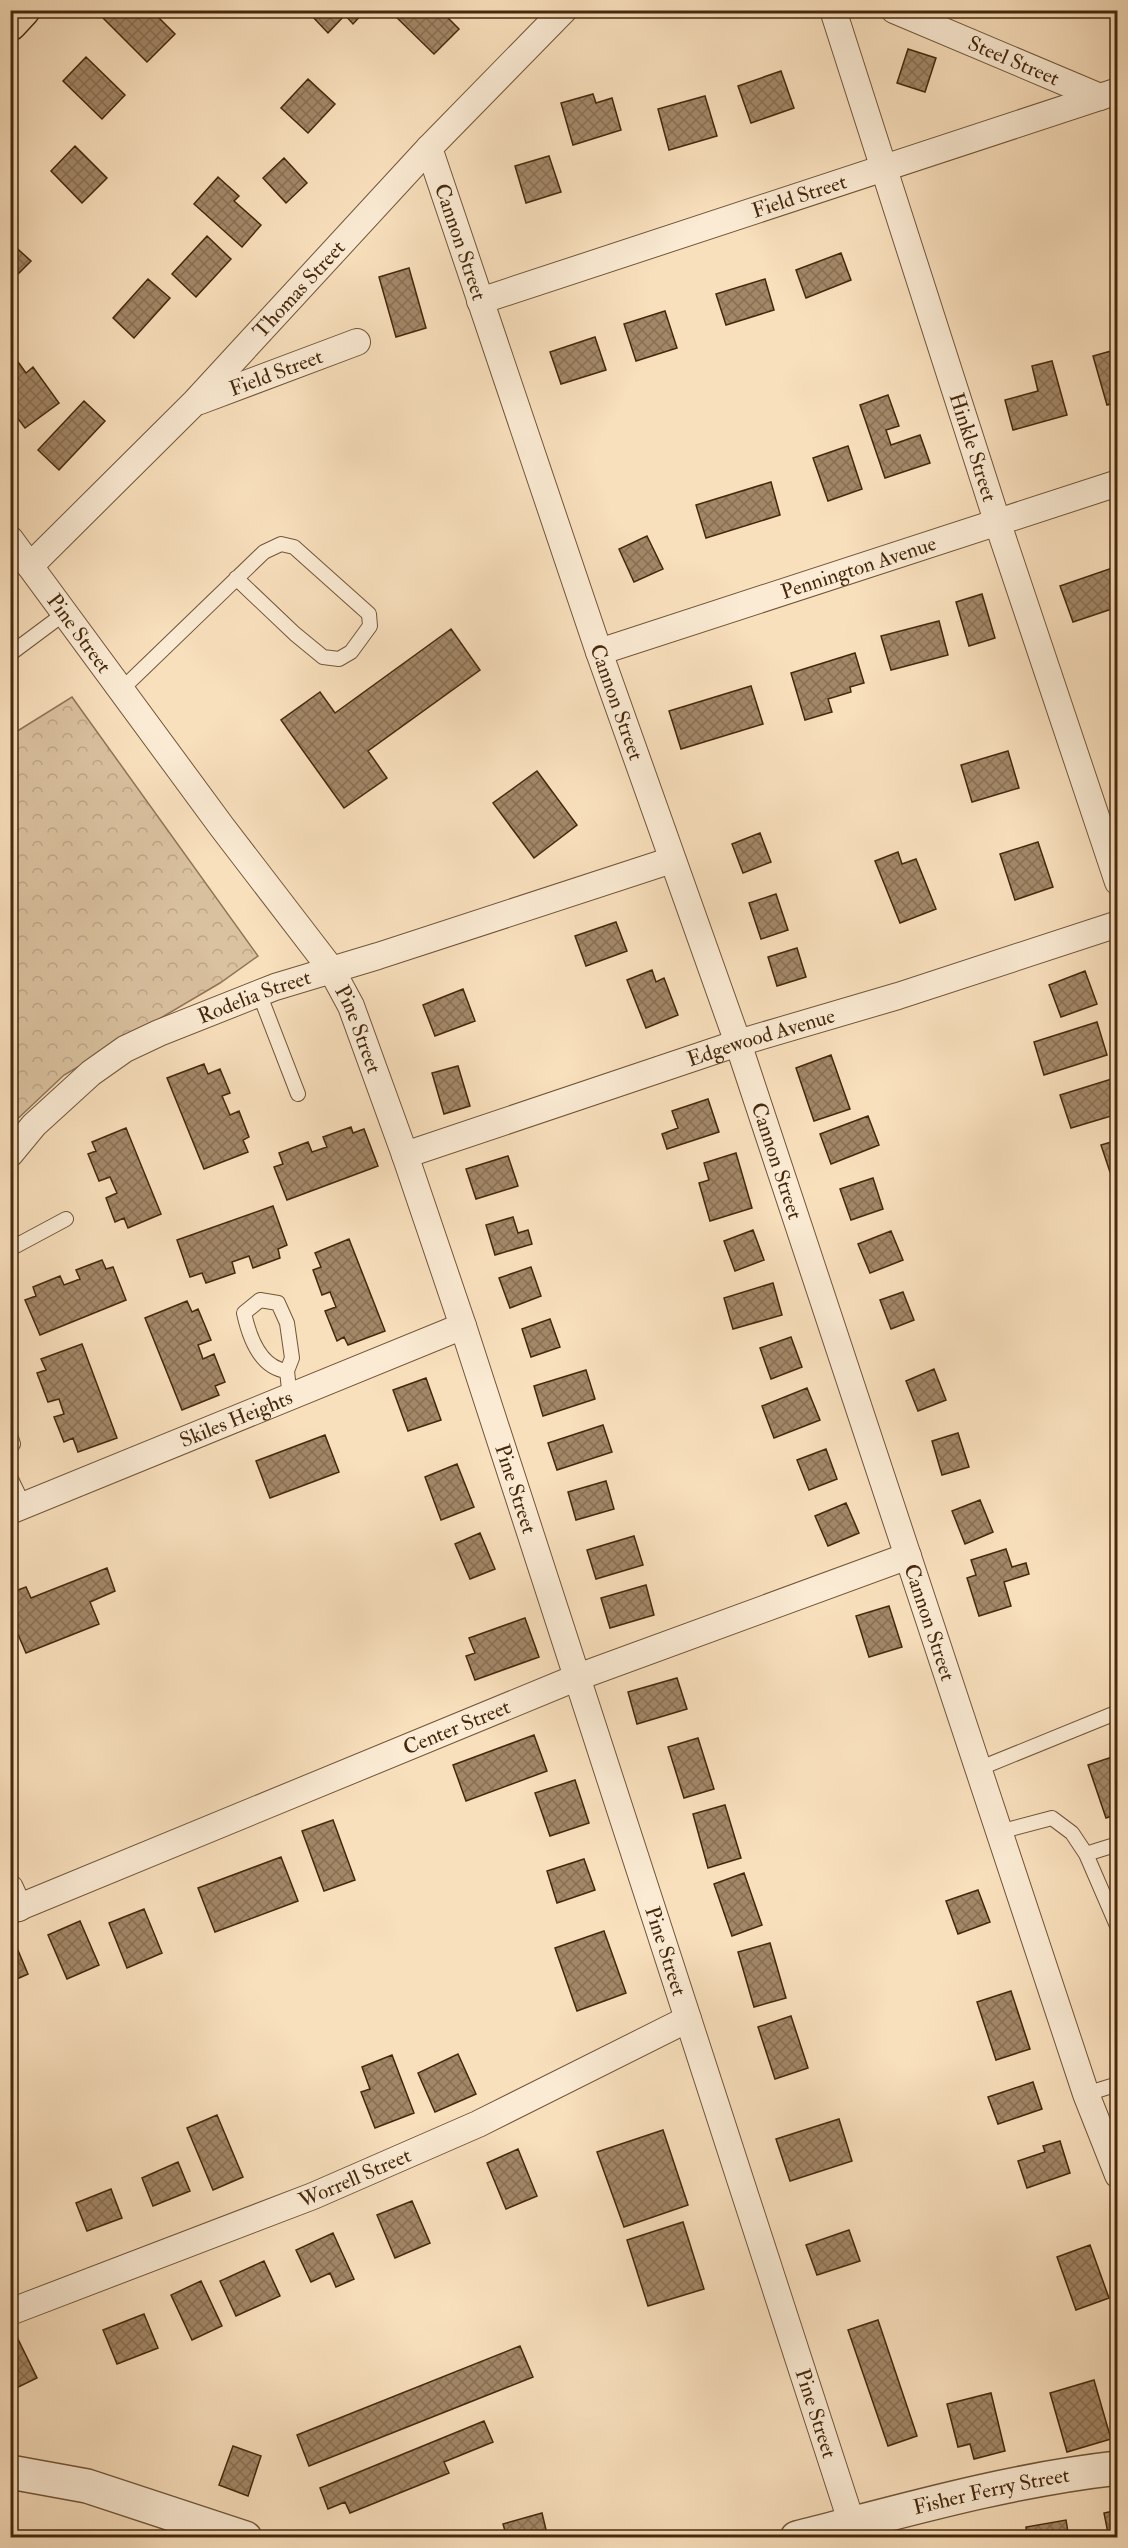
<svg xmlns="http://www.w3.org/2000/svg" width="1128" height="2548" viewBox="0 0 1128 2548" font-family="'IM FELL Double Pica',serif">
<defs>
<pattern id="forest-crowns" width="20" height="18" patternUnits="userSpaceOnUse" patternTransform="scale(1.5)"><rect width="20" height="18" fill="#dac19f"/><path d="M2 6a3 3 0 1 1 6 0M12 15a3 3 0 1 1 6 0" fill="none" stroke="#bca688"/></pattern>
<pattern id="building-cross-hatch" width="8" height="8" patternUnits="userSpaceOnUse" patternTransform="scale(1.5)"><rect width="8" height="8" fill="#a38868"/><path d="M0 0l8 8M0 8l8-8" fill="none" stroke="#876f54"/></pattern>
</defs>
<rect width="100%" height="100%" fill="#f9e0bd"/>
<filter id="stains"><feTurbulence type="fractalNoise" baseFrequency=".00333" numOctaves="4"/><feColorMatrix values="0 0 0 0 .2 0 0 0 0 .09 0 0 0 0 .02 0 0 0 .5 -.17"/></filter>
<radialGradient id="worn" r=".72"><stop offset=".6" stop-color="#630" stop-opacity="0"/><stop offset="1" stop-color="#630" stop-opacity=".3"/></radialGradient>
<!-- forest -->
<path fill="url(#forest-crowns)" stroke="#907456" stroke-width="1.5" d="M72,697L258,956L220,983L64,1075L11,1125V735Z"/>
<!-- building -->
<path fill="url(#building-cross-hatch)" stroke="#45280c" stroke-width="1.5" d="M151,10L175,34L147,62L96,11Z
M315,10H363L364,12L353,24L345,15L328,33L311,15Z
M396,10H440L459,29L434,54L393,14Z
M908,49L936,58L925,92L897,83Z
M86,57L125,95L102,119L63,81Z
M781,71L794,108L751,123L738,86Z
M308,79L335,104L308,133L281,108Z
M593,94L596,103L612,98L621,130L573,145L561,103Z
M705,96L717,136L669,150L658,109Z
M75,146L107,178L82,203L51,171Z
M549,156L561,192L526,203L515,166Z
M284,158L307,183L286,203L263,178Z
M218,177L239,196L234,201L261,225L242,247L194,204Z
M207,236L231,259L196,297L172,274Z
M10,242L31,261L10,282Z
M841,253L851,280L806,298L796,270Z
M409,268L426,328L396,337L379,277Z
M148,279L170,298L134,338L113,318Z
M765,279L774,310L726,325L716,294Z
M665,311L677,348L636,361L624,324Z
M595,337L606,370L561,384L550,352Z
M1118,349V402L1107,405L1093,356Z
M13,355L26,373L33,367L59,403L25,428L10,408V356Z
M1052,361L1067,415L1013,430L1005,400L1038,391L1032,366Z
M888,395L899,426L886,430L891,445L920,435L930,463L885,478L860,405Z
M84,401L105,421L59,470L38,450Z
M848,446L862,489L828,501L813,458Z
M771,482L780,515L706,538L696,505Z
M647,536L663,569L634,582L619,549Z
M1118,566V607L1073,622L1060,586Z
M982,594L995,638L969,646L956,602Z
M939,621L948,655L891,670L881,636Z
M451,629L480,670L368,751L387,778L344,808L281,720L320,692L335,713Z
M855,653L864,683L850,687L851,692L828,699L832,712L805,720L791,673Z
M751,686L763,724L681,749L669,711Z
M1008,751L1019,788L972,802L961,765Z
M537,771L577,825L534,858L493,803Z
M760,833L771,862L743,873L732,844Z
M1038,842L1053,887L1015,900L1000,854Z
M898,852L902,864L916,859L936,909L900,923L875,861Z
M776,894L788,930L761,939L749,903Z
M616,922L627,951L586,966L575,936Z
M797,948L806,977L777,986L768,957Z
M652,970L656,982L664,978L678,1015L646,1028L627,980Z
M1085,971L1097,1004L1061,1017L1049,985Z
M463,989L475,1021L435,1036L423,1005Z
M1097,1022L1107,1055L1044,1075L1034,1042Z
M831,1055L850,1109L814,1121L796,1068Z
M204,1064L208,1074L220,1069L230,1093L222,1096L230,1115L239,1111L249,1137L243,1140L248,1152L204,1169L167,1078Z
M458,1066L470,1106L444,1114L432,1073Z
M1118,1077V1114L1071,1128L1060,1095Z
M708,1099L719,1132L667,1149L662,1134L678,1128L672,1111Z
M868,1116L879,1145L831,1164L820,1134Z
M351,1127L353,1133L364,1129L378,1166L287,1200L274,1167L283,1164L279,1153L308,1142L312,1152L327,1147L323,1137Z
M126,1128L161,1214L128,1228L124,1218L115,1222L106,1198L117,1193L110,1177L99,1181L88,1154L96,1151L92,1142Z
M1118,1140V1170L1110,1172L1101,1145Z
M736,1153L752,1208L710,1221L699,1183L709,1180L704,1163Z
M508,1156L518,1186L476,1199L466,1169Z
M873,1178L883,1209L851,1220L840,1189Z
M273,1206L287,1245L278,1249L280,1258L253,1268L249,1256L232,1262L235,1273L206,1283L202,1273L190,1277L177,1240Z
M513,1217L518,1233L528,1230L532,1244L495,1255L486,1225Z
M753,1230L764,1260L735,1271L724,1241Z
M891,1231L903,1260L870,1273L858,1244Z
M349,1239L385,1331L348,1345L344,1337L337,1341L325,1311L336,1307L330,1292L322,1295L313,1270L321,1267L315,1253Z
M102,1260L106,1269L113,1267L126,1300L40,1335L25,1300L36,1296L33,1287L60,1276L64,1285L80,1279L76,1270Z
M531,1267L541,1296L510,1308L499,1278Z
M773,1283L782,1315L733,1329L724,1298Z
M903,1292L914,1320L891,1329L880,1300Z
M187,1301L192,1312L198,1309L211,1340L198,1345L203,1359L214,1354L225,1382L215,1386L219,1395L182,1410L145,1318Z
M550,1319L560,1347L531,1357L522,1329Z
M791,1337L802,1367L771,1379L760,1348Z
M82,1344L117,1438L78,1452L73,1438L64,1442L54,1417L64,1414L59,1399L48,1402L37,1373L46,1370L41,1359Z
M934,1369L946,1400L918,1411L906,1381Z
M586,1370L595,1399L543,1416L534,1386Z
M426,1378L441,1420L408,1431L393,1390Z
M807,1388L820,1420L774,1438L762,1406Z
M603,1425L612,1452L557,1470L548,1443Z
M958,1433L969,1467L942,1475L932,1441Z
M325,1435L339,1472L270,1498L256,1461Z
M826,1449L837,1479L809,1490L797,1460Z
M457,1464L474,1507L441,1520L425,1477Z
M606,1481L614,1509L576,1520L568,1492Z
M980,1500L993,1532L965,1544L952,1511Z
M846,1503L859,1533L828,1546L815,1516Z
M480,1533L495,1569L470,1579L455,1544Z
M634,1536L643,1565L596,1579L587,1550Z
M1006,1549L1012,1567L1026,1563L1029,1574L1004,1582L1011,1606L979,1616L967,1578L976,1575L971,1560Z
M107,1568L115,1591L90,1602L99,1624L26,1653L17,1632L10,1635V1593L26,1587L31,1598Z
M646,1585L654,1615L610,1628L601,1598Z
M889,1606L902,1647L869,1657L856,1616Z
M525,1618L539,1657L475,1680L466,1656L475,1653L469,1638Z
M677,1678L687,1709L637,1724L628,1692Z
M534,1735L547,1771L466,1801L453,1765Z
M698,1738L714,1789L684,1798L668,1747Z
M1118,1755V1814L1106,1818L1088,1765Z
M575,1780L589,1823L550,1836L535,1793Z
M725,1805L741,1858L708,1868L693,1814Z
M333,1820L355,1880L324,1891L302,1831Z
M281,1857L298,1901L215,1932L198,1888Z
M584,1859L595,1890L557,1903L547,1871Z
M744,1873L762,1925L732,1936L714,1884Z
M978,1890L990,1922L958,1934L946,1901Z
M144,1909L162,1953L127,1968L109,1923Z
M80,1921L99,1965L67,1979L48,1935Z
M604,1931L626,1993L577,2011L555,1948Z
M770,1943L786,1998L754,2007L738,1952Z
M17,1948L28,1974L10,1982V1951Z
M1011,1991L1030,2049L996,2060L977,2002Z
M791,2016L808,2068L775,2079L758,2027Z
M458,2054L476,2094L435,2112L418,2073Z
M392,2055L414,2113L375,2128L361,2092L370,2089L362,2067Z
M1033,2082L1042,2109L998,2124L988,2097Z
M217,2115L243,2177L213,2190L187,2128Z
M839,2119L852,2161L790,2181L776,2139Z
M663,2130L688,2205L624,2227L597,2152Z
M1060,2141L1070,2173L1027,2188L1018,2161L1045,2152L1043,2146Z
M518,2149L537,2196L506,2209L487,2163Z
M178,2162L190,2191L153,2206L142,2178Z
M111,2189L122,2218L87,2231L76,2203Z
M412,2201L430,2243L395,2258L377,2215Z
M683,2222L704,2289L648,2306L627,2240Z
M849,2230L860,2261L817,2275L806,2245Z
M333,2233L354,2279L336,2287L330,2273L311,2282L296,2250Z
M1090,2245L1109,2298L1076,2310L1057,2257Z
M264,2261L280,2296L236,2316L220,2281Z
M201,2281L222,2326L192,2340L171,2295Z
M144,2314L158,2348L117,2364L103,2330Z
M878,2320L917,2436L888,2446L848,2330Z
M16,2335L37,2378L10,2391V2338Z
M520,2346L533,2377L309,2466L297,2435Z
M1094,2380L1111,2439L1067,2452L1050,2393Z
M991,2393L1005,2451L974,2459L970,2444L958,2447L947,2404Z
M484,2421L493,2442L444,2462L449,2473L350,2513L345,2502L328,2509L320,2488Z
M233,2446L261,2456L248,2496L219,2485Z
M1118,2510V2538H1109L1104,2513Z
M542,2513L548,2538H507L503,2524Z
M1066,2520L1069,2538H1027L1026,2527Z"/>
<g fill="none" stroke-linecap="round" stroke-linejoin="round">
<!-- service casing -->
<g stroke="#725638" stroke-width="16">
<path id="service" d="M10,654L65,613
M122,689L264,552L281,544L294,547L369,614L370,626L351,652L339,659L323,657L295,634L236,578
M259,993L298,1094
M10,1249L66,1219
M287,1371C260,1368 249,1336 244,1313L260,1300L278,1303L287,1323L292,1358L287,1371L290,1398
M10,1435L13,1444L10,1448
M10,1477L24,1506
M978,1769L1118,1712
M999,1832L1052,1818L1072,1833L1086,1854L1118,1928
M1086,1854L1118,1844
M1086,2094L1118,2084"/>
</g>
<!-- minor casing -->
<g stroke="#725638" stroke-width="28">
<g id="minor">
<path id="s1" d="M833,10L997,521L1118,882"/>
<path id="s2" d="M894,10L1100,97"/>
<path id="s3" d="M429,148L599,652L738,1043L1086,2094L1118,2175"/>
<path id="s4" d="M480,301L1118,91"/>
<path id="s5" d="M200,401L357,342"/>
<path id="s6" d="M10,539L222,827L331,969L351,1006L405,1155L463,1326L852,2524"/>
<path id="s7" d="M30,566L194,403L429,148L564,10"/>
<path id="s8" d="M599,652L1118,483"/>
<path id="s9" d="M10,1154L34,1125L91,1073L125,1049L159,1033L275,987L378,956L672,860"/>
<path id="s10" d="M405,1155L738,1043L898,996L1118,924"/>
<path id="s11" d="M10,1511L463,1326"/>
<path d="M10,1888L19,1908"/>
<path id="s12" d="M10,1911L578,1677L908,1556"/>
<path id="s13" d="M10,2312L313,2196L478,2124L688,2019"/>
</g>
</g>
<!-- tertiary casing -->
<g stroke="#725638" stroke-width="36">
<g id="tertiary">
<path d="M10,2472L87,2486L245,2538"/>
<path id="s14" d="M797,2538C902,2511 1009,2480 1118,2468"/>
</g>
</g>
<!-- primary casing -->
<g stroke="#45280c" stroke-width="36">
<path id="primary" d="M10,24L23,10"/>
</g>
<!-- service -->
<use href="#service" stroke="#fbebd4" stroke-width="14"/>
<!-- minor -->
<use href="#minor" stroke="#fbebd4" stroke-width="26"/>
<!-- tertiary -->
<use href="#tertiary" stroke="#fbebd4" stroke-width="33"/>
<!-- primary -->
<use href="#primary" stroke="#f9e0bd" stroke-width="33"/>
</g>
<g text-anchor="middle" stroke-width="4.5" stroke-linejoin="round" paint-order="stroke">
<!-- street labels -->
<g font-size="21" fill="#45280c" stroke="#fbebd4">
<text dy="7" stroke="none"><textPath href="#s2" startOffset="130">Steel Street</textPath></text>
<text dy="7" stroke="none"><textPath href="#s4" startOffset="336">Field Street</textPath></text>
<text dy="7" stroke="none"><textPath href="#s3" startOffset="99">Cannon Street</textPath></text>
<text dy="7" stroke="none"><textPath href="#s7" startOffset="386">Thomas Street</textPath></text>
<text dy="7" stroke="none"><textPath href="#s5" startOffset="81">Field Street</textPath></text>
<text dy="7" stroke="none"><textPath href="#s1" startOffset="459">Hinkle Street</textPath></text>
<text dy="7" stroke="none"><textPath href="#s8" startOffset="273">Pennington Avenue</textPath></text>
<text dy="7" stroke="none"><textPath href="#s6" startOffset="117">Pine Street</textPath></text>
<text dy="7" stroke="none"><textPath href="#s3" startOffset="585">Cannon Street</textPath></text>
<text dy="7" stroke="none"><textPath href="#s9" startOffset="296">Rodelia Street</textPath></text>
<text dy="7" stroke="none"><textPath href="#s6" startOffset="603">Pine Street</textPath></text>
<text dy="7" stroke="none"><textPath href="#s10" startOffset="375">Edgewood Avenue</textPath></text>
<text dy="7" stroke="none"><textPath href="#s3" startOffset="1071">Cannon Street</textPath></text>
<text dy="7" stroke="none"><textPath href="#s11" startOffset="244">Skiles Heights</textPath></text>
<text dy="7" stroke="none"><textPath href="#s6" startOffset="1089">Pine Street</textPath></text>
<text dy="7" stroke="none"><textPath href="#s3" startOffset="1557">Cannon Street</textPath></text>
<text dy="7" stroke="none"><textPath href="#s12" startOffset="483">Center Street</textPath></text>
<text dy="7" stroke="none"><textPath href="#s6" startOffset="1575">Pine Street</textPath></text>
<text dy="7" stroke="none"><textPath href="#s13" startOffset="370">Worrell Street</textPath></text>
<text dy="7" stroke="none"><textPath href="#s6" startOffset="2061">Pine Street</textPath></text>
<text dy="7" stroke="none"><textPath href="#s14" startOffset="200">Fisher Ferry Street</textPath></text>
</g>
</g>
<!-- margin -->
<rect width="1128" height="2548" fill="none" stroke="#f9e0bd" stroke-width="36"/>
<rect x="12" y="12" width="1104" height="2524" fill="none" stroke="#45280c" stroke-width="3"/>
<rect x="18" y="18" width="1092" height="2512" fill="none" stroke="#45280c" stroke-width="1.5"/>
<rect width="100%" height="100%" filter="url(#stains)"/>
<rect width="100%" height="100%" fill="url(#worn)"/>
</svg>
